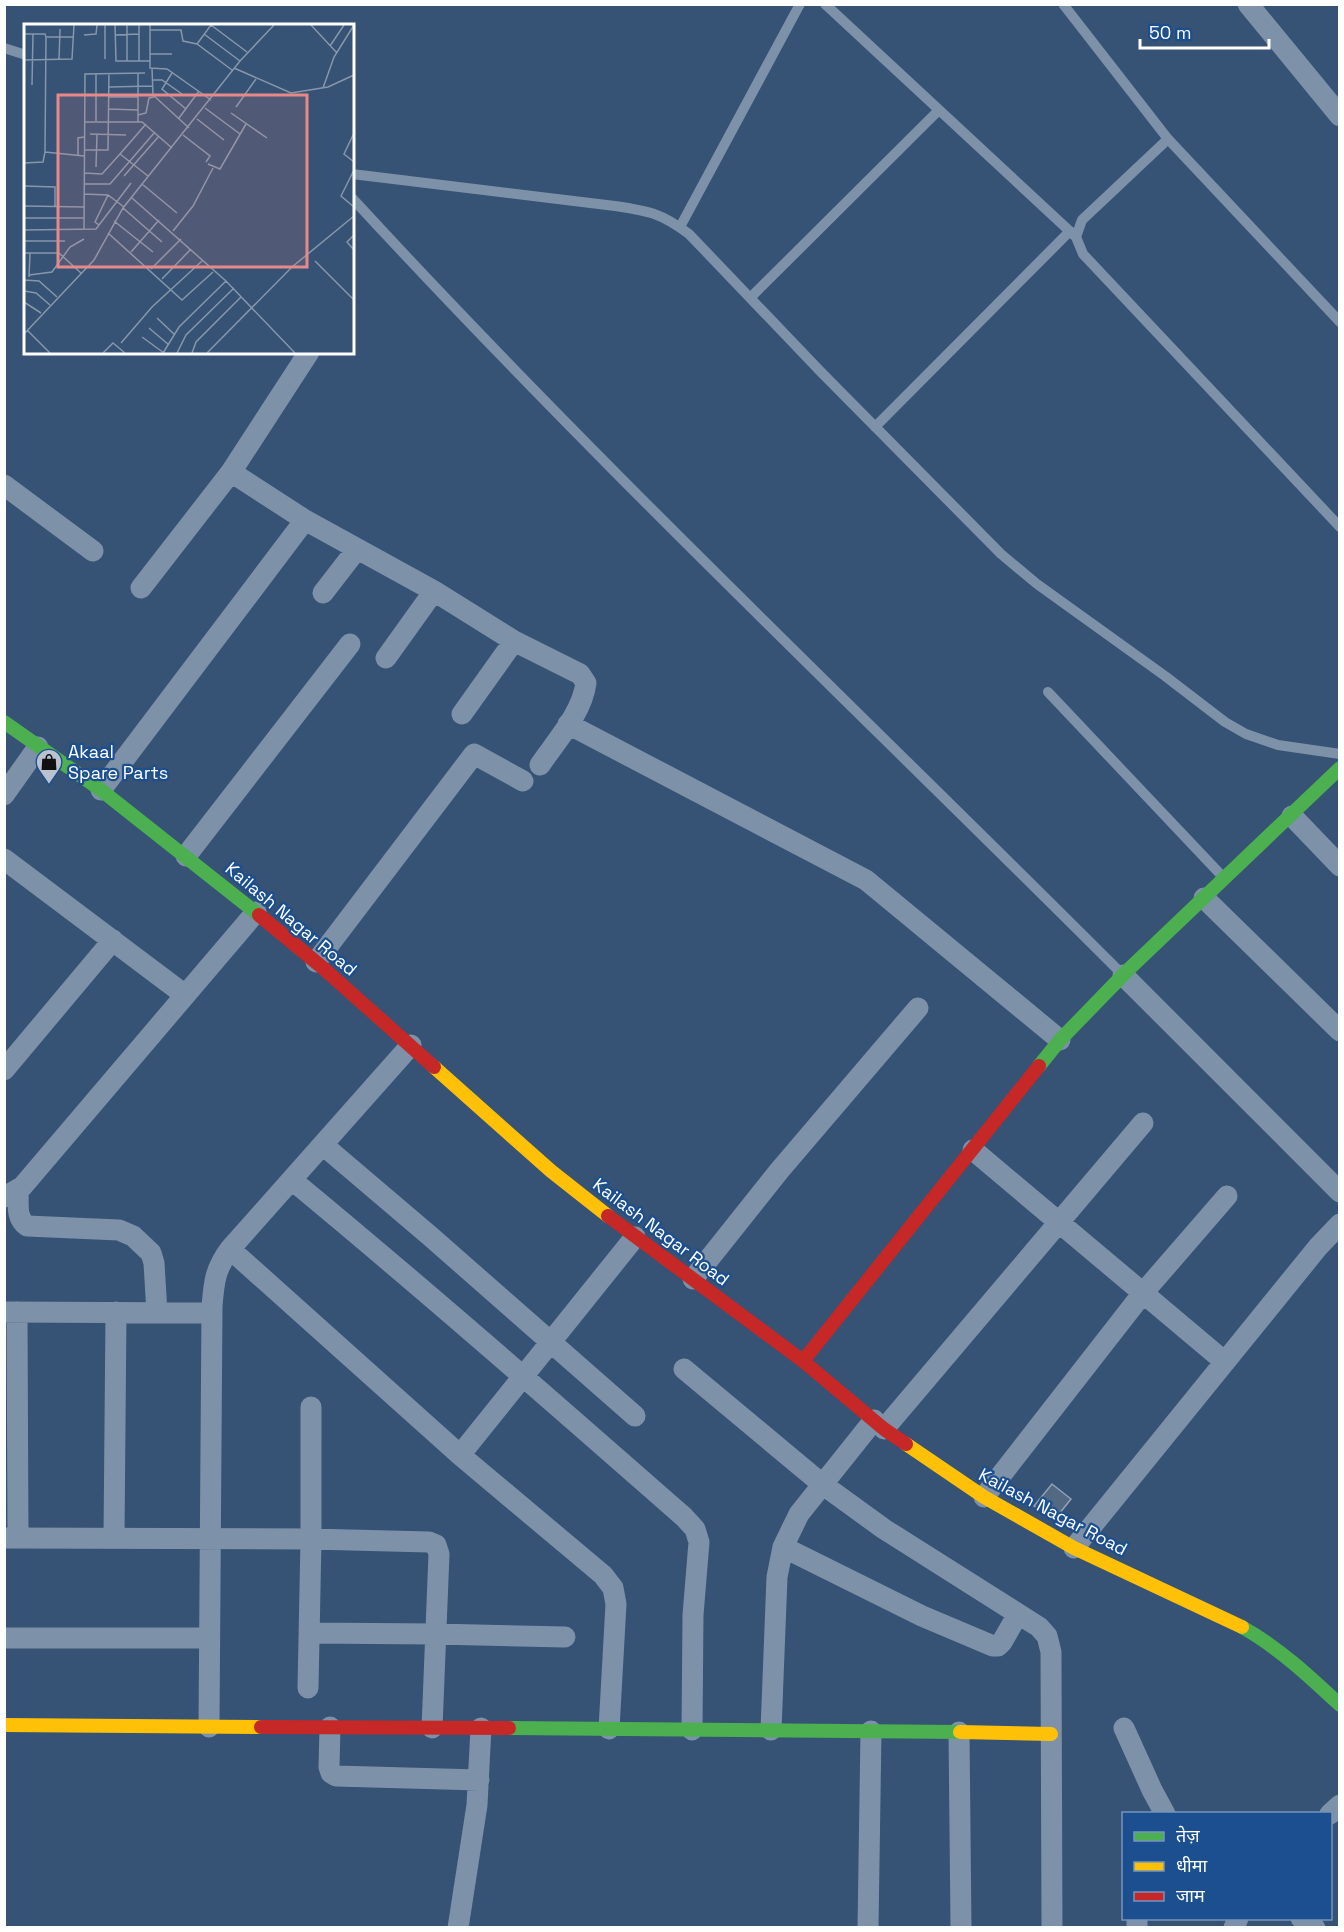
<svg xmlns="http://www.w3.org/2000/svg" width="1344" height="1932" viewBox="0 0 1344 1932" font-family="'Space Grotesk','Noto Sans Devanagari',sans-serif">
<rect width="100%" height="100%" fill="#365274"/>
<!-- building -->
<path fill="#526984" stroke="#92a2b6" stroke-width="1.5" d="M1052,1484L1071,1499L1055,1519L1034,1506Z"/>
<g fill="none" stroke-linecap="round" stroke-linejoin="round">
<!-- lane -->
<path stroke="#7d92a8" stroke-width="10" d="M825,4L1076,237
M1063,4L1168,139L1340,322
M4,48L26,55
M1168,139L1082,220L1076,237L1083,254L1340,527
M352,174L615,206C649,211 661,213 689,234L820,371L1001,554L1037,584L1165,676L1225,722L1246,734L1278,745L1340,754
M352,198C599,466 864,716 1121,973
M680,227L800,4
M750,298L939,110
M875,427L1070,231
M1048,692L1223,877"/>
<!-- street -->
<path stroke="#7d92a8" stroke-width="21" d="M1248,4L1340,116
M231,472L305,520L434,591L514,641L580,674L586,683C582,713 557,740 540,765
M4,485L93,551
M141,588L231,472L309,352
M323,593L357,549
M386,658L434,591
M462,714L514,641
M568,724L866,880L1060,1040
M101,790L305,520
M4,795L38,747
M1292,816L1340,866
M186,856L350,644
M4,859L185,995
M1204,898L1340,1031
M316,962L474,754L523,781
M1123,975L1340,1192
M4,1070L113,940
M323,1145L430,1236L635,1416
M973,1150L1225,1362
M292,1180C425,1290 554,1403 684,1517L695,1529L699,1542L693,1615L692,1730
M18,1189C19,1202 15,1218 27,1226L119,1230L133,1236L151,1253L154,1263L157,1313
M4,1197L22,1187L256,912
M230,1249L460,1455L635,1237
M693,1279L779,1171L918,1008
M5,1312L212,1313
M17,1312L18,1538
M684,1369L822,1484L884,1529L1039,1627L1047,1636L1051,1652L1052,1928
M884,1429L1143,1123
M460,1455L603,1575L613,1588L616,1604L609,1729
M984,1497L1143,1293L1227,1196
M4,1538L311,1539L429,1542L436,1545L439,1554L432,1728
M114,1538L116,1312
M783,1547L922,1616L993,1646H998L1002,1642L1018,1614
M1074,1548L1318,1247L1340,1224
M309,1633L435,1634L565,1637
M4,1638H208
M308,1688L311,1539V1407
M209,1727L212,1306C214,1282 215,1269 230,1249L411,1045
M330,1727L329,1767L331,1773L336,1776L479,1780
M1124,1728L1152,1790L1165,1814
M771,1730L777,1577L783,1547L799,1514L874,1420
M959,1732L961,1928
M1330,1814L1340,1805
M1301,1918L1315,1928
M458,1928L477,1805L481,1728
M868,1928L871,1731
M1137,1928V1918
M1234,1928L1238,1918"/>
<!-- fast -->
<path stroke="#4caf50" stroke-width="14" d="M4,722L101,790L259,915
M1039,1066L1060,1040L1128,970L1340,768
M1242,1627C1279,1648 1309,1676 1340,1705
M509,1728L960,1732"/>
<!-- slow -->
<path stroke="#ffc107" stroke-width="14" d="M434,1067L551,1171L608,1216
M906,1444L984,1497L1074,1548L1242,1627
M4,1725L261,1727
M960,1732L1051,1734"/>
<!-- jam -->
<path stroke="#c62828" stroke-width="14" d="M259,915L323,968L434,1067
M608,1216L803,1361L884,1429L906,1444
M803,1361L1039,1066
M261,1727L509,1728"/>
</g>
<!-- icons -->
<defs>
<g id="shop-pin" transform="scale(1.35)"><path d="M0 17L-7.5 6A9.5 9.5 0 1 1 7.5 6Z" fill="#b9c2ce" stroke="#1b4f8f"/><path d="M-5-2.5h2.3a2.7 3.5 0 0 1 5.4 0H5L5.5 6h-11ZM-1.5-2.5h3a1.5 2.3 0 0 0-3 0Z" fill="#111"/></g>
</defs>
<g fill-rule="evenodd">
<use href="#shop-pin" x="49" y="762"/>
</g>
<g text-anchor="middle" stroke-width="4.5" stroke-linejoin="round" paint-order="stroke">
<!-- poi labels -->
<g font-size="18" fill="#fff" stroke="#1b4f8f" text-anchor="start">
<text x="68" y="758">Akaal<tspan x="68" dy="21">Spare Parts</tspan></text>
</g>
<!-- street labels -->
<g font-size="18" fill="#fff" stroke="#1b4f8f">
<text transform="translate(291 919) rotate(40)" y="6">Kailash Nagar Road</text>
<text transform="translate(661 1232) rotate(37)" y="6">Kailash Nagar Road</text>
<text transform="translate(1053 1512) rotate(28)" y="6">Kailash Nagar Road</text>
</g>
</g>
<!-- overview -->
<g transform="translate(24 24)">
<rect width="330" height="330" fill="#365274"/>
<path fill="none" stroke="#8697ac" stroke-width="1.5" d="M91,1L92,37H126V44L143,45L187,76M103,1V37M115,1V37M287,1L313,29M126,6H157L159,17L173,20L208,46M0,10H21L22,13L21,128L19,138L0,139M180,10L216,37M60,11L72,10L73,1M91,11L115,10M22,13H49M173,20L187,1L223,28M306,22L320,1M126,30H148M81,35V1M0,36L48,35L50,1M35,36L36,5M126,37V1M128,44L129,71L165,104M210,44L267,69L304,63L330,51M72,49V97M148,49L138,65L162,85M0,54V96M128,56H138L158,70M8,61L9,10M85,63L128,62M299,64L310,33L330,1M85,73H114M212,83L232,55M181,84L216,110M85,85L114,86M207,89L243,114M114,91L122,89L125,74L130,73M155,94L175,67M173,95L200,116M61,98H118L148,124M114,98V49M122,100L96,130L124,152M330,109L320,130L330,138M66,110L102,111M159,111L186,132L182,138M60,126H84L85,49M21,128L60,132M54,132V114L60,113M184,140L196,145L222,100M72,143L73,110M330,146L317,172L330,183M60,149L78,150L96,130M100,152L135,112M60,160H86L131,108M118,160L153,189M0,162L31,163V182M60,170L84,171L100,183M108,174L202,257L271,329M0,182L60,183M99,184L138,218M0,194H60M90,197L129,228M75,201L71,198L84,171M0,206L72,205L107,159M60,206L61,50L121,49M149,207L169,182L189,144M84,209L158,276L189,248M330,211L323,218L330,226M0,217H41M107,228L135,196M0,229H35L57,249M291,237L330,276M127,245L157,215M5,251L28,248L46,223L60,215M5,253L6,229M138,255L167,225M0,256L15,257L33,273M0,267L12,269L26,281M0,278L17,289M133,294L151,311M125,304L145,321M3,306L26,329M0,310L70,236L99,184L216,37L250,1M118,313L140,329M97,319L128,283L178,237M79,329L89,319L101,329M139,329L155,303L202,257M153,329L162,311L210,264M168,329L172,318L217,273M183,329L268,243L330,192"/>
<path fill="#e88989" fill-opacity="0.15" stroke="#e88989" stroke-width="3" d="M34,71H283V243H34Z"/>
<rect width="330" height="330" fill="none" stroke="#fff" stroke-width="3"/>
</g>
<!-- border -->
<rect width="1344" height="1932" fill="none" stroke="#ffffff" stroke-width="12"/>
<!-- legend -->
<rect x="1122" y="1812" width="210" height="108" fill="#1b4f8f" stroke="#7695bc" stroke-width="1.5"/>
<rect x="1134" y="1832" width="30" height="9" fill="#4caf50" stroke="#7695bc" stroke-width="1.5"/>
<text x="1176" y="1842" font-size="18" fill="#ffffff">तेज़</text>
<rect x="1134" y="1862" width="30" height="9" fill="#ffc107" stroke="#7695bc" stroke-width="1.5"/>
<text x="1176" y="1872" font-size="18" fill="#ffffff">धीमा</text>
<rect x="1134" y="1892" width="30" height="9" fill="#c62828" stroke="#7695bc" stroke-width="1.5"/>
<text x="1176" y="1902" font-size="18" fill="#ffffff">जाम</text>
<!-- scale -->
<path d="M1140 39v9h129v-9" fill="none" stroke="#ffffff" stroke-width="3"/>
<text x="1149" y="39" font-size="18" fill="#ffffff" stroke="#1b4f8f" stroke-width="4.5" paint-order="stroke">50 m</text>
</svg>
